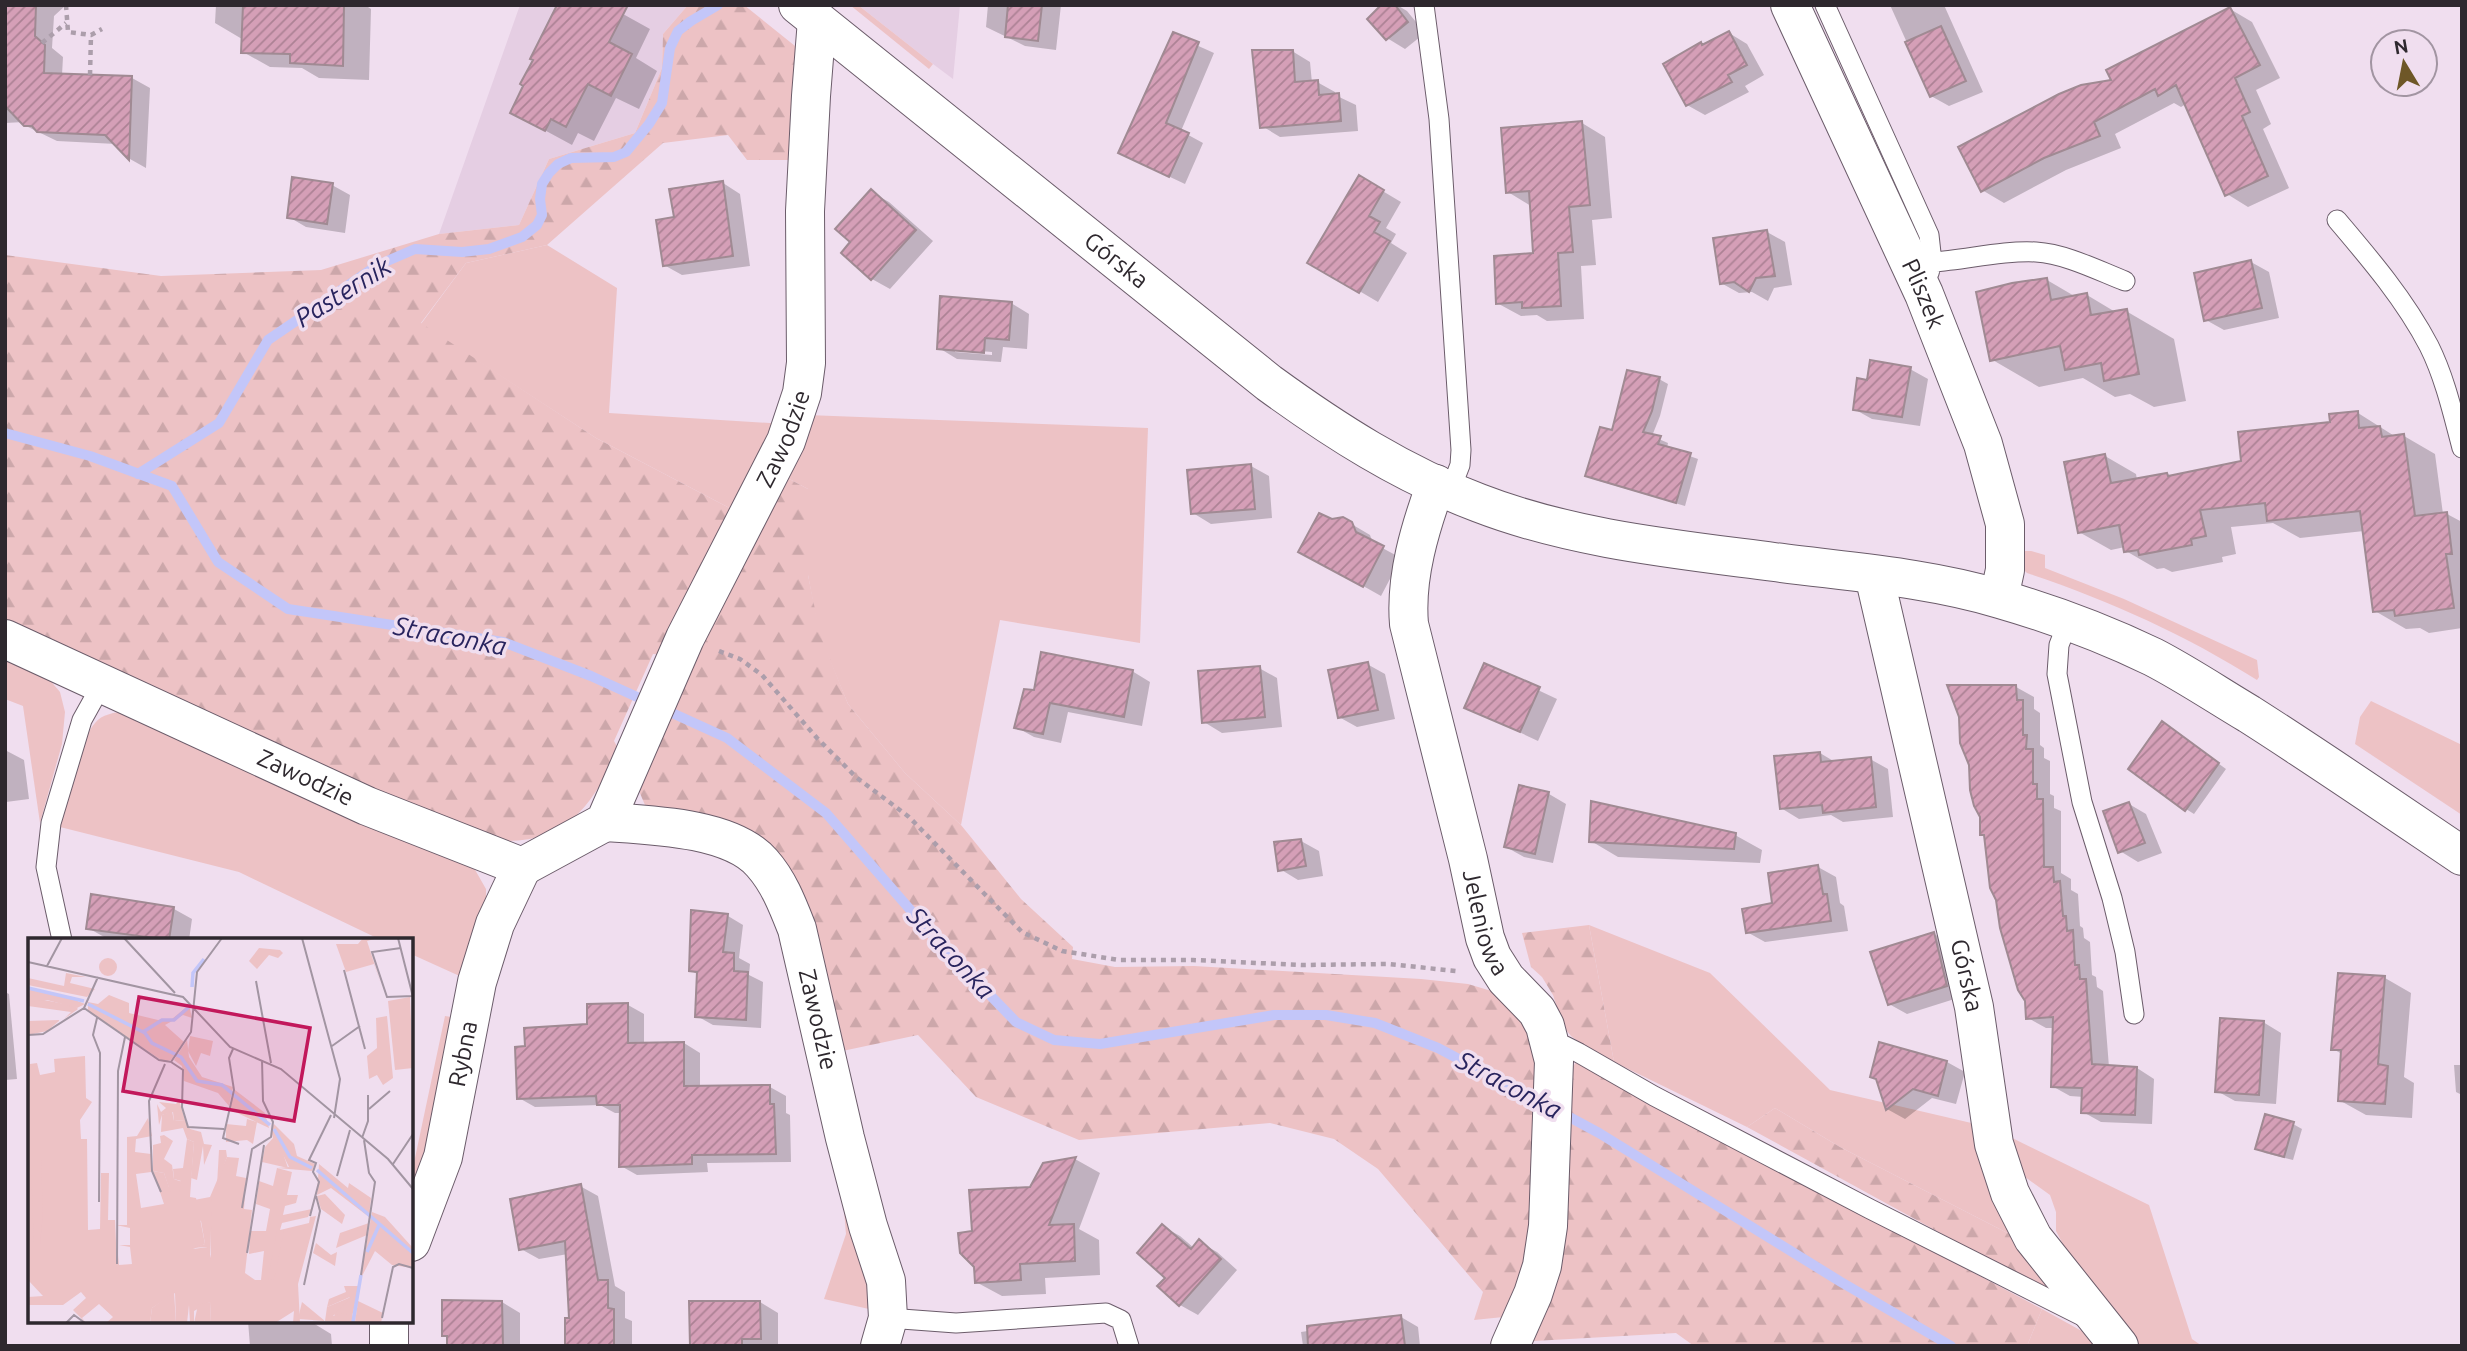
<svg xmlns="http://www.w3.org/2000/svg" width="2467" height="1351" viewBox="0 0 2467 1351" font-family="Ubuntu,sans-serif">
<defs>
<pattern id="forest-firs" width="22" height="20" patternUnits="userSpaceOnUse" patternTransform="scale(1.75)"><rect width="22" height="20" fill="#edc2c5"/><path d="M5 1l3.5 6h-7zM16 11l3.5 6h-7z" fill="#cca7aa"/></pattern>
<pattern id="building-hatch" width="6" height="6" patternUnits="userSpaceOnUse" patternTransform="scale(1.75)"><rect width="6" height="6" fill="#d59fb7"/><path d="M-1 1l2-2M0 6l6-6M5 7l2-2" fill="none" stroke="#ad8295"/></pattern>
</defs>
<rect width="100%" height="100%" fill="#f0deef"/>
<!-- built -->
<path fill="#e5cee3" d="M520,5H688L663,34L662,68L635,133L549,159L519,225L439,234Z
M858,5H960L953,79L933,64Z"/>
<!-- grass -->
<path fill="#edc2c5" d="M850,5H858L933,64L929,69Z
M547,245L617,288L609,413L785,424L739,513L596,438L421,324L466,263Z
M807,415L1148,428L1140,643L1000,620L961,825L905,773L848,704L819,634L808,575V489L780,474Z
M2019,551H2031L2045,555V568L2124,599L2257,660L2259,677L2257,680C2184,634 2108,600 2027,573L2020,566Z
M5,650L37,665L60,692L65,712L62,744L40,823L23,706L5,699Z
M2371,701L2462,745V815L2355,744L2360,717Z
M124,711L474,868L486,889V911L464,978L411,954V940H381L239,872L60,827C67,802 79,740 95,723C102,714 114,713 124,711Z
M1589,925L1710,973L1830,1090L1980,1125L2021,1240L1840,1147L1775,1108L1747,1127L1614,1062Z
M445,1016L458,1018L411,1207V1177Z
M2002,1133L2149,1205L2192,1339L2202,1346H2139L2083,1282L2056,1231V1212L2050,1195L2014,1169Z
M844,1210L867,1262L869,1309L824,1299L846,1234Z
M1483,1292H1524L1513,1316L1474,1320Z
M2042,1309L2089,1335L2100,1346H2027Z"/>
<!-- forest -->
<path fill="url(#forest-firs)" d="M688,5H744L800,50L797,160H747L728,135L663,143L547,245L466,263L421,323L596,438L739,513L663,655L653,654L614,741L619,750C593,801 571,841 506,841C487,841 453,829 433,824L5,626V255L161,276L321,270L439,234L519,225L549,159L635,133L662,68L663,34Z
M780,474L808,489V575L820,634L848,704L905,773L961,825L1021,899L1073,947L1072,959L1115,967L1194,966L1421,979L1468,984L1505,995L1543,1044L1541,1161L1524,1292H1483L1378,1169L1334,1139L1270,1123L1079,1140L976,1097L918,1035L833,1053L794,902L645,805L639,791L644,771Z
M1589,925L1614,1062L1584,1046L1571,1036L1563,1026L1553,995L1542,977L1531,967L1522,933Z
M1576,1062L2042,1309L2027,1346H1694L1676,1333L1534,1341L1525,1334L1570,1071Z
M1775,1108L1840,1147L2021,1240L2059,1298L1747,1127Z"/>
<!-- shadow -->
<path fill="#0003" fill-rule="evenodd" d="M5,5H66L54,16L52,48L63,57L62,75L132,78L150,88L146,168L130,159L116,144L57,141L24,125V122L5,123Z
M216,5H365L371,9L369,80L319,78L302,68L270,67L243,52L242,39L215,23Z
M988,5H1061L1056,50L1025,46L986,27Z
M1384,5H1397L1407,11L1425,33L1405,49L1387,38Z
M1890,5H1944L1983,92L1949,106L1931,96Z
M2230,9L2252,22L2280,78L2256,90L2271,124L2263,129L2289,188L2248,207L2227,194L2186,104L2181,107L2174,103L2115,134L2121,148L2066,170L2004,203L1982,190L2114,81Z
M623,14L650,29L636,58L657,71L639,109L616,98L594,141L578,133L572,145L513,113L526,85Z
M1729,33L1747,44L1764,75L1745,86L1749,92L1705,115L1687,105L1703,46Z
M1174,35L1214,53L1181,131L1203,143L1185,184L1136,161Z
M1292,51L1310,62L1312,83L1317,82L1335,92V95L1356,105L1358,131L1280,137L1262,126Z
M1582,123L1605,137L1612,218L1592,220L1596,265L1581,266L1584,319L1547,321L1537,315L1521,316L1497,303L1535,254L1531,206L1508,192Z
M1359,177L1401,202L1386,228L1396,234L1391,243L1407,253L1378,302L1310,262Z
M723,183L740,194L750,266L682,275L664,265L676,219Z
M332,185L350,195L345,233L306,227L289,217Z
M871,192L889,202L933,241L890,289L872,279L843,253L852,242Z
M1767,232L1785,242L1792,285L1774,288L1768,301L1752,292L1739,293L1721,283Z
M2251,262L2269,272L2279,318L2224,330L2206,320Z
M2047,280L2076,297L2087,295L2117,313L2126,311L2174,339L2186,401L2154,407L2130,394L2115,397L2083,378L2039,387L1991,359Z
M1011,303L1029,314L1027,349L1003,347L1001,362L957,359L939,348ZM955,349L992,352V355L955,352Z
M1910,369L1928,379L1920,426L1872,419L1854,409L1868,382Z
M1659,379L1668,384L1660,416L1652,436L1668,443L1667,448L1698,459L1685,506L1596,480L1587,476Z
M2358,413L2396,437L2404,436L2435,454L2443,514H2447L2462,522V628L2429,633L2420,628L2406,629L2375,611L2364,531L2300,538L2273,523L2231,527L2236,554L2222,557L2223,562L2172,572L2164,568L2157,569L2126,551L2125,547L2111,550L2079,532L2105,456L2136,474L2137,480L2167,475L2171,477L2243,463Z
M1251,466L1269,476L1272,518L1211,524L1193,513Z
M1343,519L1370,535L1373,543L1401,558L1381,596L1301,551L1331,521Z
M1367,664L1385,674L1395,719L1357,727L1339,717Z
M1485,665L1557,699L1538,741L1466,707Z
M1259,668L1277,678L1282,727L1222,733L1204,722Z
M1132,671L1150,682L1142,726L1068,712L1061,743L1034,737L1016,727L1036,692Z
M2016,687L2034,697V709L2040,713V745L2044,748V758L2050,761V794L2054,796V808L2061,811V873L2071,879V890L2078,894L2080,926L2083,928L2084,938L2090,942L2092,975L2096,977L2097,987L2103,991L2109,1067L2137,1068L2154,1079L2152,1124L2101,1122L2083,1112L2084,1097L2070,1096L2052,1086L2054,1028H2046L2028,1018L2027,1000L1986,837L1982,834Z
M2171,729L2226,769L2194,814L2186,809Z
M5,750L24,760L29,799L6,802L5,811Z
M1820,753L1835,762L1870,759L1888,769L1893,817L1843,822L1831,815L1799,819L1781,808Z
M1549,794L1566,804L1553,863L1524,857L1506,847Z
M2129,804L2146,814L2162,853L2138,862L2120,851Z
M1735,835L1762,850L1760,863L1618,857L1591,841Z
M1301,841L1319,851L1323,876L1298,880L1280,869Z
M1818,867L1836,877L1840,903L1844,906L1848,931L1765,942L1747,932L1774,905Z
M92,896L174,909L192,919L189,940L106,938L88,928Z
M728,916L743,925L739,958L750,964L749,975L763,982L761,1028L713,1025L697,1016L699,975L690,970Z
M1934,934L1952,944L1964,996L1907,1014L1889,1004Z
M2385,978L2411,993L2404,1077L2414,1083L2412,1118L2366,1115L2339,1100L2342,1054L2333,1049Z
M5,992L9,994L17,1079L5,1080Z
M628,1005L644,1014V1044L684,1043L700,1053V1087H770L786,1096V1113L790,1115L791,1162L707,1163L708,1172L637,1175L621,1166V1113H615L600,1105L535,1107L519,1098L589,1026Z
M2263,1022L2281,1033L2276,1104L2235,1101L2217,1091Z
M1880,1044L1947,1062L1965,1072L1956,1104L1932,1098L1905,1119L1887,1109Z
M2454,1065H2462V1095L2456,1092Z
M2293,1124L2302,1129L2293,1160L2265,1153L2257,1148Z
M1075,1159L1100,1173L1079,1229L1099,1240L1100,1275L1045,1278L1046,1294L1002,1296L976,1282L973,1233L1032,1189L1044,1164Z
M580,1186L598,1196L615,1286L625,1292V1318L632,1321V1346H567L571,1320L568,1254L539,1259L521,1249Z
M1162,1226L1180,1236L1194,1248L1199,1242L1217,1252L1237,1270L1198,1315L1180,1305L1168,1277Z
M502,1302L520,1313V1346H449V1338L444,1335Z
M760,1302L778,1313V1346H691Z
M1401,1317L1418,1327L1420,1346H1303L1301,1332Z
M248,1321H306L313,1323L331,1334L332,1346H250Z"/>
<g fill="none" stroke-linecap="round" stroke-linejoin="round">
<!-- stream -->
<path stroke="#c3c6f9" stroke-width="10" d="M5,433L90,456L172,486L218,562L288,609L503,642L591,676L727,738L826,813L934,937L1016,1022L1054,1040L1100,1044L1274,1015H1326L1375,1023L1438,1048L1545,1105
M138,474L219,423L268,340L378,265L415,249L462,252L489,249L522,237L537,225L542,215L540,199L542,184L549,173L558,164L571,158L614,157L626,152L649,124L662,103L670,48L678,31L691,21L718,5
M1560,1112L1599,1133L1841,1282L1951,1346"/>
</g>
<!-- building -->
<path fill="url(#building-hatch)" stroke="#a08a93" stroke-width="2" d="M5,5H36L35,36L45,45L44,73L132,76L129,160L105,135L37,132L32,126H24L5,106Z
M243,5H344L343,66L290,63V54L241,53Z
M557,5H628L609,42L632,54L611,96L588,84L566,127L551,119L545,131L510,113L523,86L520,84L533,60L530,59Z
M1008,5H1042L1038,41L1005,37Z
M1381,5H1395L1408,22L1386,40L1367,19Z
M2230,7L2260,65L2235,78L2250,112L2242,116L2268,176L2225,196L2176,85L2158,96L2155,89L2094,122L2100,136L2044,158L1981,192L1958,147L2059,94L2081,85L2111,80L2106,70Z
M1941,26L1966,81L1930,97L1905,42Z
M1729,31L1747,65L1728,75L1732,82L1686,106L1663,64L1701,42L1702,45Z
M1173,32L1199,42L1166,123L1189,133L1169,177L1118,153Z
M1252,50H1293L1295,82L1318,80L1319,95L1339,93L1341,121L1260,128Z
M1582,121L1590,205L1569,207L1573,252L1558,253L1561,306L1522,308V302L1496,304L1494,256L1533,253L1529,191L1506,193L1501,128Z
M1359,175L1384,190L1369,216L1380,222L1374,232L1390,241L1359,293L1307,263Z
M292,177L333,183L327,224L287,218Z
M723,181L733,256L663,266L656,220L674,217L669,189Z
M871,189L916,230L871,280L841,253L850,242L835,229Z
M1767,230L1775,276L1756,278L1749,292L1734,282L1720,284L1713,238Z
M2251,260L2262,308L2204,321L2194,273Z
M2047,278L2051,300L2087,293L2091,315L2127,309L2139,374L2104,381L2101,363L2065,370L2060,346L1990,361L1976,292L2012,283Z
M940,296L1012,302L1009,340L985,338L984,353L937,349Z
M1870,360L1911,367L1902,417L1853,410L1857,378L1867,380Z
M1627,370L1660,377L1652,411L1643,432L1661,436L1658,444L1691,453L1676,503L1585,476L1600,427L1612,430Z
M2358,411L2359,428L2380,426L2382,437L2404,434L2415,516L2447,512L2452,554H2446L2454,608L2395,616L2394,610L2373,612L2360,511L2267,521L2265,503L2200,510L2206,536L2191,539L2192,545L2139,555L2138,550L2124,552L2119,525L2078,533L2064,462L2105,454L2111,483L2167,473L2168,476L2241,461L2238,432L2330,422L2329,414Z
M1251,464L1255,509L1191,514L1187,470Z
M1319,513L1332,519L1343,517L1352,522L1356,532L1384,546L1363,587L1298,552Z
M1041,652L1133,670L1124,717L1050,703L1043,734L1014,728L1024,689L1034,690Z
M1368,662L1378,710L1338,718L1328,670Z
M1484,663L1540,687L1520,732L1464,708Z
M1260,666L1265,717L1202,723L1198,671Z
M1947,685H2016L2017,700H2023V735H2027L2026,749H2033V784H2037V799H2043L2044,867H2053L2054,882L2060,881L2063,916H2066L2067,931L2073,930L2075,965H2079L2080,979H2086L2092,1064L2137,1067L2135,1115L2081,1113L2082,1088L2051,1087L2053,1017L2026,1019L2025,1001L2018,990L2000,928L1996,900L1990,888L1984,835H1980V817L1974,806L1970,790L1969,765L1960,743L1959,717Z
M2162,721L2219,763L2185,811L2128,769Z
M1820,752L1821,762L1871,757L1876,807L1823,813L1822,805L1780,809L1774,756Z
M1519,785L1549,792L1535,854L1504,847Z
M1591,801L1736,833L1734,849L1589,842Z
M2129,802L2145,843L2118,853L2103,811Z
M1301,839L1306,866L1278,871L1274,842Z
M1818,865L1823,894H1827L1831,921L1746,933L1742,909L1772,903L1768,873Z
M91,894L174,907L169,940L86,929Z
M691,910L728,914L723,952L734,953V971L748,972L746,1020L695,1017L697,972L689,971Z
M1934,932L1947,986L1888,1005L1870,952Z
M2338,973L2385,976L2378,1064L2388,1066L2385,1104L2338,1101L2341,1050H2331Z
M628,1003V1043L684,1042V1086L770,1085V1104H774L776,1154L692,1155V1164L619,1167L620,1105H597L596,1096L517,1099L515,1047L525,1046L524,1028L587,1024V1004Z
M2220,1018L2264,1021L2259,1095L2215,1092Z
M1879,1042L1947,1061L1938,1096L1913,1089L1886,1110L1876,1079L1870,1077Z
M2265,1114L2294,1122L2284,1157L2255,1149Z
M1076,1157L1049,1225L1074,1224L1075,1261L1020,1264L1021,1280L975,1283L974,1267L960,1253L958,1233L972,1231L969,1190L1030,1187L1043,1163Z
M581,1184L598,1280H608V1308L614,1309V1346H565V1318H569L565,1241L519,1250L510,1199Z
M1162,1224L1191,1249L1199,1239L1221,1259L1179,1306L1157,1286L1165,1278L1137,1253Z
M442,1300L502,1301L503,1346H447V1336H442Z
M689,1301H760L761,1339H742V1346H690Z
M1401,1315L1405,1346H1308L1307,1326Z"/>
<g fill="none" stroke-linecap="round" stroke-linejoin="round">
<!-- service casing -->
<g stroke="#6b5c6a" stroke-width="21">
<path id="service" d="M1424,5L1439,119L1461,450L1460,465L1450,491
M1825,5L1929,235L1932,262
M2337,220C2371,260 2405,300 2429,346C2445,378 2453,414 2462,448
M1929,273L1932,262C1966,260 2002,250 2036,252C2066,254 2097,270 2125,281
M2068,622L2059,645L2057,674L2082,802L2112,898L2125,952L2134,1014
M62,940L46,867L51,823L82,720L102,684
M1550,1043L1565,1046L1579,1053L1654,1096L1870,1209L2088,1319
M888,1318L956,1323L1106,1313L1121,1320L1129,1346"/>
</g>
<!-- minor casing -->
<g stroke="#6b5c6a" stroke-width="40">
<g id="minor">
<path id="s1" d="M1790,5L1924,294L1983,444L2005,524V570L1999,598"/>
<path id="s2" d="M1436,484C1420,528 1405,577 1409,624L1468,859L1485,938L1492,957L1506,979L1537,1011L1545,1026L1554,1061L1548,1226L1542,1266L1533,1294L1510,1346"/>
<path id="s3" d="M1874,575L1974,1007L1994,1144L2010,1193L2033,1238L2119,1346"/>
<path id="s4" d="M5,639L367,806L522,867L605,822L685,638L786,441L802,393L806,363L805,211L811,96L817,20"/>
<path id="s5" d="M605,822C650,825 731,827 762,863C779,882 788,906 797,929L845,1138L868,1226L886,1281L888,1318L880,1346"/>
<path id="s6" d="M411,1242L443,1157L477,982L495,924L522,867"/>
<path d="M389,1346V1321"/>
</g>
</g>
<!-- tertiary casing -->
<g stroke="#6b5c6a" stroke-width="40">
<g id="tertiary">
<path id="s7" d="M798,5L1269,383C1335,431 1402,474 1479,503C1572,539 1675,549 1774,562C1849,572 1927,577 2000,599C2052,614 2105,634 2153,657C2186,674 2217,695 2249,714C2321,760 2391,808 2462,856"/>
</g>
</g>
<!-- path -->
<path stroke="#ac9eab" stroke-width="4.5" stroke-dasharray="5 5" stroke-linecap="butt" d="M66,5L68,32L91,35L102,29
M42,43L66,23
M90,75L91,35
M719,651L740,659L762,675L817,738L856,777L909,817L1022,932L1062,951L1119,960H1193L1301,965L1388,964L1456,971"/>
<!-- service -->
<use href="#service" stroke="#fff" stroke-width="19"/>
<!-- minor -->
<use href="#minor" stroke="#fff" stroke-width="38"/>
<!-- tertiary -->
<use href="#tertiary" stroke="#fff" stroke-width="38"/>
</g>
<g text-anchor="middle" stroke-width="7" stroke-linejoin="round" paint-order="stroke">
<!-- street labels -->
<g font-size="24" fill="#2e282e" stroke="#f0deef">
<text dy="8" stroke="none"><textPath href="#s7" startOffset="408">Górska</textPath></text>
<text dy="8" stroke="none"><textPath href="#s1" startOffset="318">Pliszek</textPath></text>
<text dy="8" stroke="none"><textPath href="#s4" startOffset="1083">Zawodzie</textPath></text>
<text dy="8" stroke="none"><textPath href="#s4" startOffset="331">Zawodzie</textPath></text>
<text dy="8" stroke="none"><textPath href="#s2" startOffset="452">Jeleniowa</textPath></text>
<text dy="8" stroke="none"><textPath href="#s3" startOffset="411">Górska</textPath></text>
<text dy="8" stroke="none"><textPath href="#s5" startOffset="334">Zawodzie</textPath></text>
<text dy="8" stroke="none"><textPath href="#s6" startOffset="196">Rybna</textPath></text>
</g>
<!-- water labels -->
<g font-size="26" font-style="italic" fill="#28245e" stroke="#f0deef">
<text transform="translate(343 292) rotate(-32)" y="9">Pasternik</text>
<text transform="translate(450 636) rotate(11)" y="9">Straconka</text>
<text transform="translate(951 953) rotate(47)" y="9">Straconka</text>
<text transform="translate(1509 1085) rotate(28)" y="9">Straconka</text>
</g>
</g>
<!-- overview -->
<g transform="translate(28 938)">
<rect width="385" height="385" fill="#f0deef"/>
<path d="M335,0H350L339,3L354,49L346,26L318,34L308,6H330ZM71 29a9 9 0 1 1 18 0a9 9 0 1 1-18 0ZM11,61L47,68L50,71L36,81L43,74L0,68L1,62ZM0,83L31,82V83L19,93L0,97ZM162,98L185,103L182,118L173,115L168,128L160,113ZM0,99L2,126L9,125L12,137L27,134L26,121L57,118L58,160L64,164L52,182L53,201H59L60,292L72,291L73,235H81L80,282H87L89,327L90,317L91,327L104,326L102,309L91,307H102V290L88,287H99V199L109,198L120,180L124,198L108,201L107,214L123,216V234L108,236L113,270L136,266L125,233L136,235L141,249L153,243L146,241L145,231L155,230L159,201L166,204L162,259L168,260L177,306L165,311L180,309L183,320L182,259L199,219L211,220L208,238L218,240L216,271L224,272L217,335L227,342H233L236,313L221,316L222,293H238L242,271L228,266L231,243L245,248L249,230L264,234L259,257H270L268,265L257,268L255,277L284,271L280,279L254,285L252,292L281,285L282,279L288,278L270,346L272,385H265L266,373L247,385H183L182,364L166,373V385H162L161,367L159,385H148L147,355L124,370L122,385H78L85,379L71,366L54,380L58,385L45,372L58,360L53,354L35,367H0V359L15,358L0,342ZM151,162L157,182L146,183L145,174L134,177L131,187L129,166L122,164L129,166L133,174L138,170L131,164L148,166ZM219,181L229,184L225,206L219,202L198,204V186L218,188ZM243,192L254,212L260,230L234,224L237,209L245,200ZM297,256L317,277L314,286L293,271L289,258ZM341,285L339,297L308,310L312,295ZM316,348H331L324,379H307L306,375L322,359L299,369L301,361L318,354ZM330,363L355,375L353,385H327Z" fill="#edc2c5"/>
<path d="M231,10L252,12L255,15L250,20L241,17L229,31L221,23ZM38,35L58,39H44L42,45L67,51L59,59L0,47V40L36,48ZM2,51L42,60L57,66L49,70L19,62L0,64ZM81,57L101,65V75L130,82L144,81L161,67L164,80L155,77L137,87L156,104L143,122L136,124L60,73V64L70,66ZM359,78L365,140L355,147L349,137L341,141L339,118L349,110L348,80ZM159,102L161,119L174,139L205,149L201,168L190,155L156,143L154,128L146,122ZM207,152L237,175L241,190L201,171ZM144,173L146,183L157,182L162,191L173,194L176,206L184,207L176,227L175,208L169,242L163,240L166,204L159,201L155,190L133,194L134,177ZM246,186L266,206L269,218L287,226L284,233L249,230L261,229L243,192ZM136,197L145,203L136,221L144,227L146,241L154,244L151,256H143L136,235L125,233V207L133,205L132,198ZM191,212H198L199,219L189,247ZM13,222L15,275L12,306H6L3,232ZM291,226L320,250L321,245L343,260L341,279L303,250L289,257ZM182,259L184,261L182,321L179,309L164,310L177,306L173,283L166,280V262ZM344,274L357,279L385,310V330L364,327L347,313L332,342ZM249,292L256,293L246,342L240,341ZM288,305L303,317L309,314L307,328L285,315ZM146,354L148,385H122L124,370ZM323,359L305,378L317,375L324,379L330,363L327,385L270,381L274,364L297,383L299,369ZM182,364L183,385H166L170,367Z" fill="#edc2c5"/>
<path d="M382,59L385,130L367,132L360,63Z" fill="#edc2c5"/>
<path fill="none" stroke="#c3c6f9" stroke-width="3.5" d="M164,49L165,35L176,21M0,50L56,63M60,66L117,95L124,105L153,119L169,143L194,147L242,187M115,94L134,82H146L161,69M246,191L262,219L284,230M289,232L385,315M339,314L352,285M325,384L333,337"/>
<path fill="none" stroke="#a295a2" stroke-width="2" d="M96,0L147,55M274,0L312,141L306,180M370,0L385,59M373,10L344,14L359,59L385,58M0,24L155,59L202,109L253,131L360,221L385,251M19,28L34,0M316,32L337,111M228,43L243,125M56,70L131,122L143,124L163,94L169,34L194,0M69,80L65,97L72,115L71,264M0,97L15,96L56,70L70,39M304,108L332,88M205,111L201,120L206,152L195,200L211,206M143,124L155,132L154,169L160,189L196,191M341,171L362,153M334,200L340,183V157M365,226L385,196M309,238L322,192M133,254L124,233L121,163L137,126M214,270L224,211L243,199L245,184L235,163L234,122M282,278L291,244L285,234L288,225L281,222L303,177M219,315L236,207M89,326L90,133L97,99M333,337L347,244L341,235L336,202M276,347L292,273L288,258M354,380L365,329L371,326L385,330M38,385L46,377L57,385"/>
<path fill="#c2185b" fill-opacity="0.15" stroke="#c2185b" stroke-width="3.5" d="M111,59L282,90L266,183L95,153Z"/>
<rect width="385" height="385" fill="none" stroke="#2e282e" stroke-width="3.5"/>
</g>
<!-- border -->
<rect width="2467" height="1351" fill="none" stroke="#2e282e" stroke-width="14"/>
<!-- north arrow -->
<g transform="translate(2404 63) rotate(350)"><circle r="33" fill="#f0deef" stroke="#a295a2" stroke-width="2"/>
<path d="M0-5L12 26L0 18L-12 26Z" fill="#6e5727"/>
<text y="-10" font-size="19" font-weight="bold" text-anchor="middle" fill="#2e282e">N</text>
</g>
</svg>
